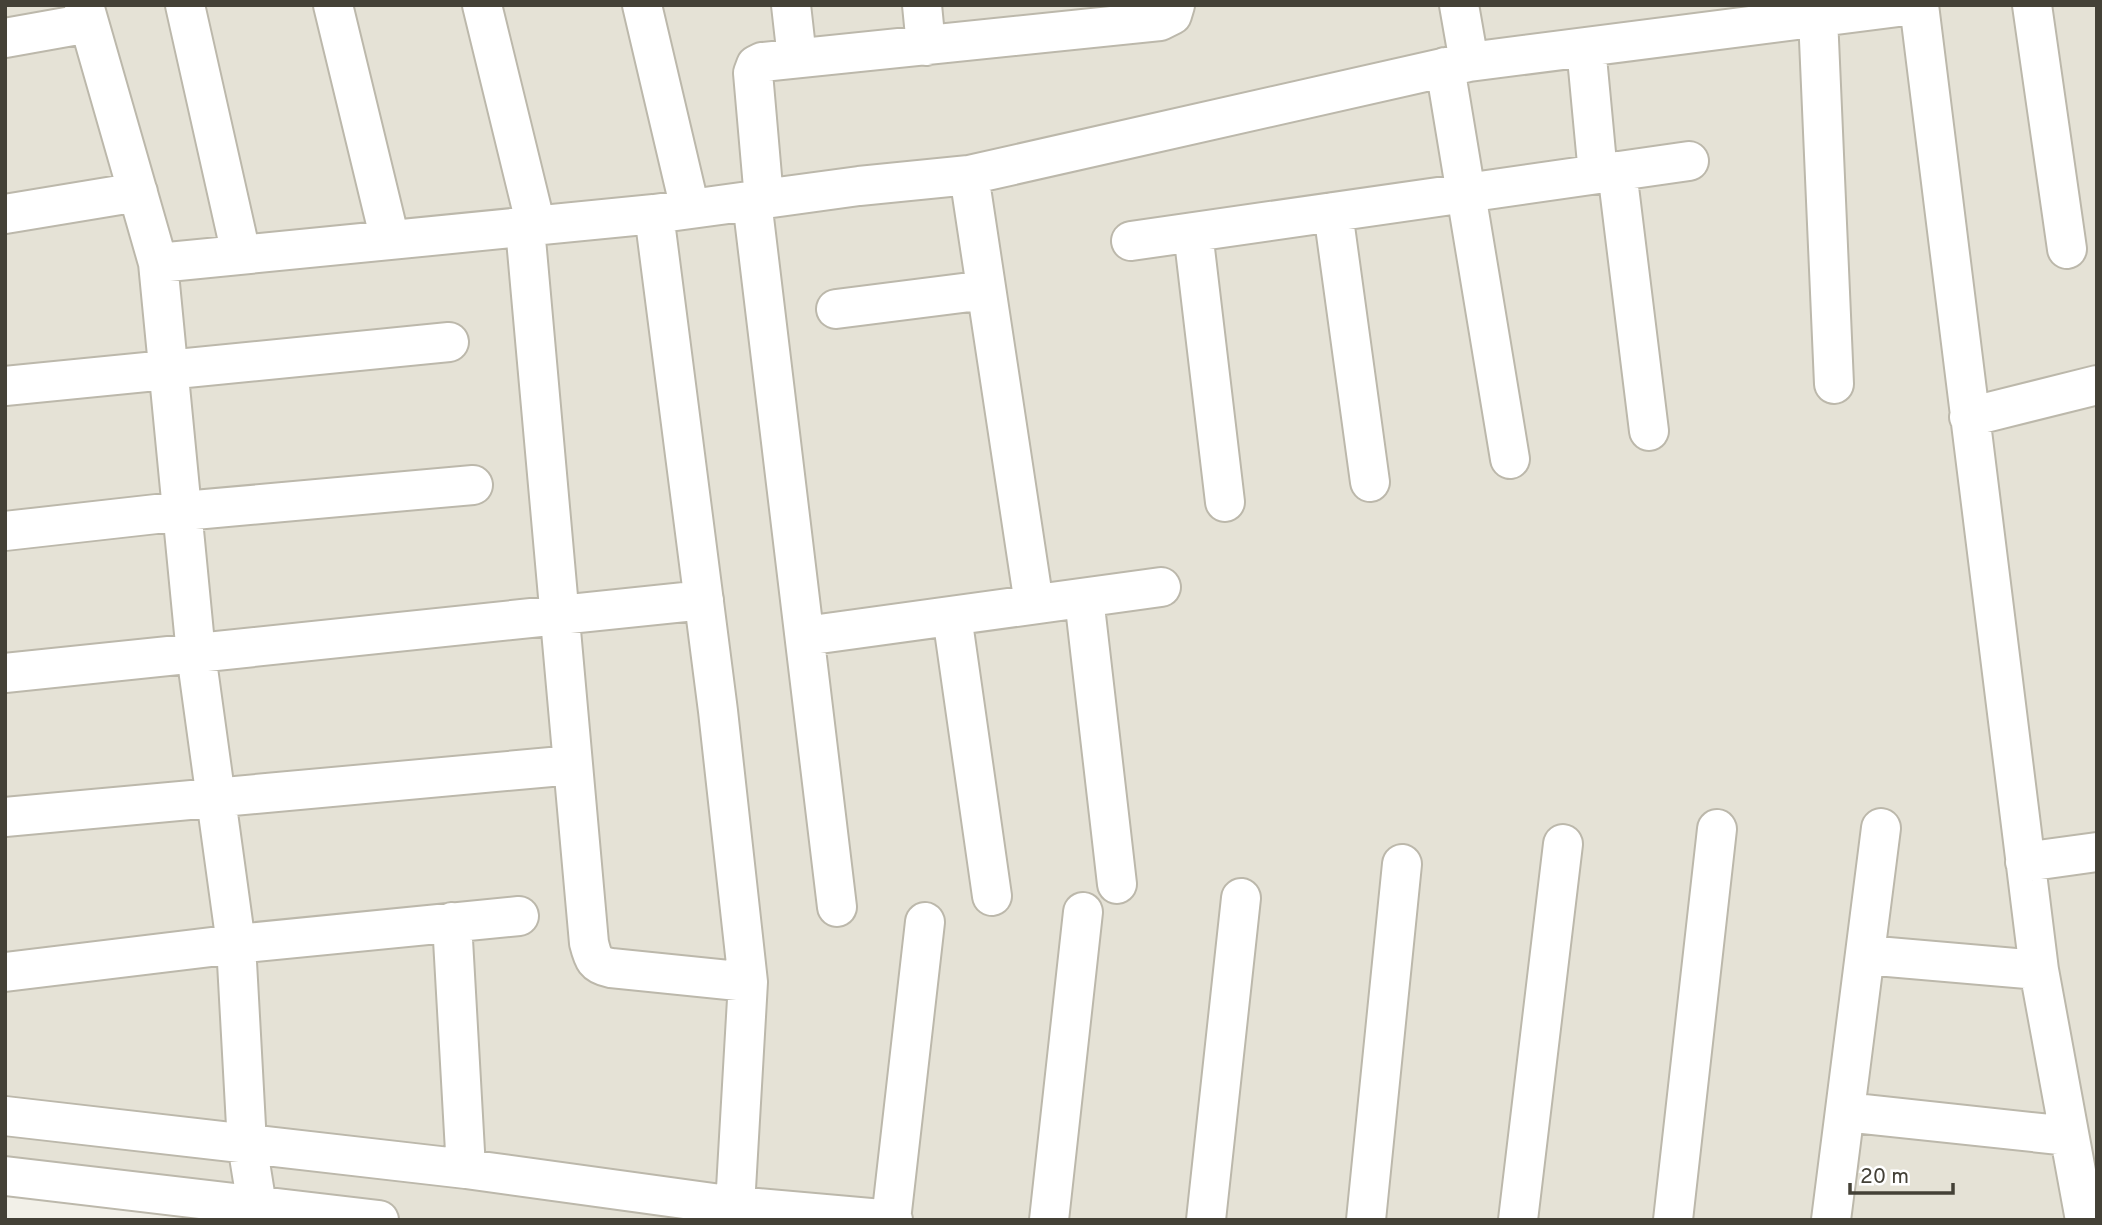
<svg xmlns="http://www.w3.org/2000/svg" width="2102" height="1225" viewBox="0 0 2102 1225" font-family="Overpass,sans-serif">
<rect width="100%" height="100%" fill="#f2f0e8"/>
<!-- residential -->
<path fill="#e5e2d6" d="M5,5H2097V1220H234L5,1194Z"/>
<g fill="none" stroke-linecap="round" stroke-linejoin="round">
<!-- minor casing -->
<g stroke="#bcb8ab" stroke-width="42">
<path id="minor" d="M84,5L158,263L196,654L236,944L247,1144L257,1206
M185,5L241,254
M333,5L390,240
M482,5L536,226
M642,5L690,209
M791,5L797,58
M922,5L926,46
M1459,5L1469,62
M1919,5L2039,970L2085,1220
M2032,5L2067,249
M1818,17L1834,384
M5,38L89,23
M1586,47L1598,174
M1445,67L1510,459
M1617,171L1649,431
M969,175L1034,604
M764,199L753,73L756,65L762,62L1160,21L1172,15L1175,5
M752,201L837,907
M1333,212L1370,482
M5,214L138,192
M654,214L718,711L748,982L735,1206L732,1220
M525,228L589,943C593,959 595,965 611,968L748,982
M1193,232L1225,502
M1131,241L1689,161
M158,263L654,214L859,186L969,175L1469,62L1914,5
M836,309L986,290
M5,386L449,342
M1969,417L2097,385
M5,531L183,511L473,485
M1084,598L1117,884
M952,616L992,896
M805,636L1161,587
M5,673L704,600
M5,817L573,765
M2025,862L2097,852
M452,922L466,1169
M1865,955L2039,970
M5,972L236,944L519,916
M1845,1112L2069,1136
M5,1116L466,1169L735,1206L893,1220
M5,1176L379,1220
M891,1220L925,922
M1049,1220L1083,912
M1206,1220L1241,898
M1366,1220L1402,864
M1518,1220L1563,844
M1673,1220L1717,829
M1831,1220L1881,828"/>
</g>
<!-- minor -->
<use href="#minor" stroke="#fff" stroke-width="38"/>
</g>
<!-- border -->
<rect width="2102" height="1225" fill="none" stroke="#444137" stroke-width="14"/>
<!-- scale -->
<path d="M1850 1183v10h103v-10" fill="none" stroke="#444137" stroke-width="3.5"/>
<text x="1860" y="1183" font-size="21" fill="#444137" stroke="#ffffff" stroke-width="5" paint-order="stroke">20 m</text>
</svg>
